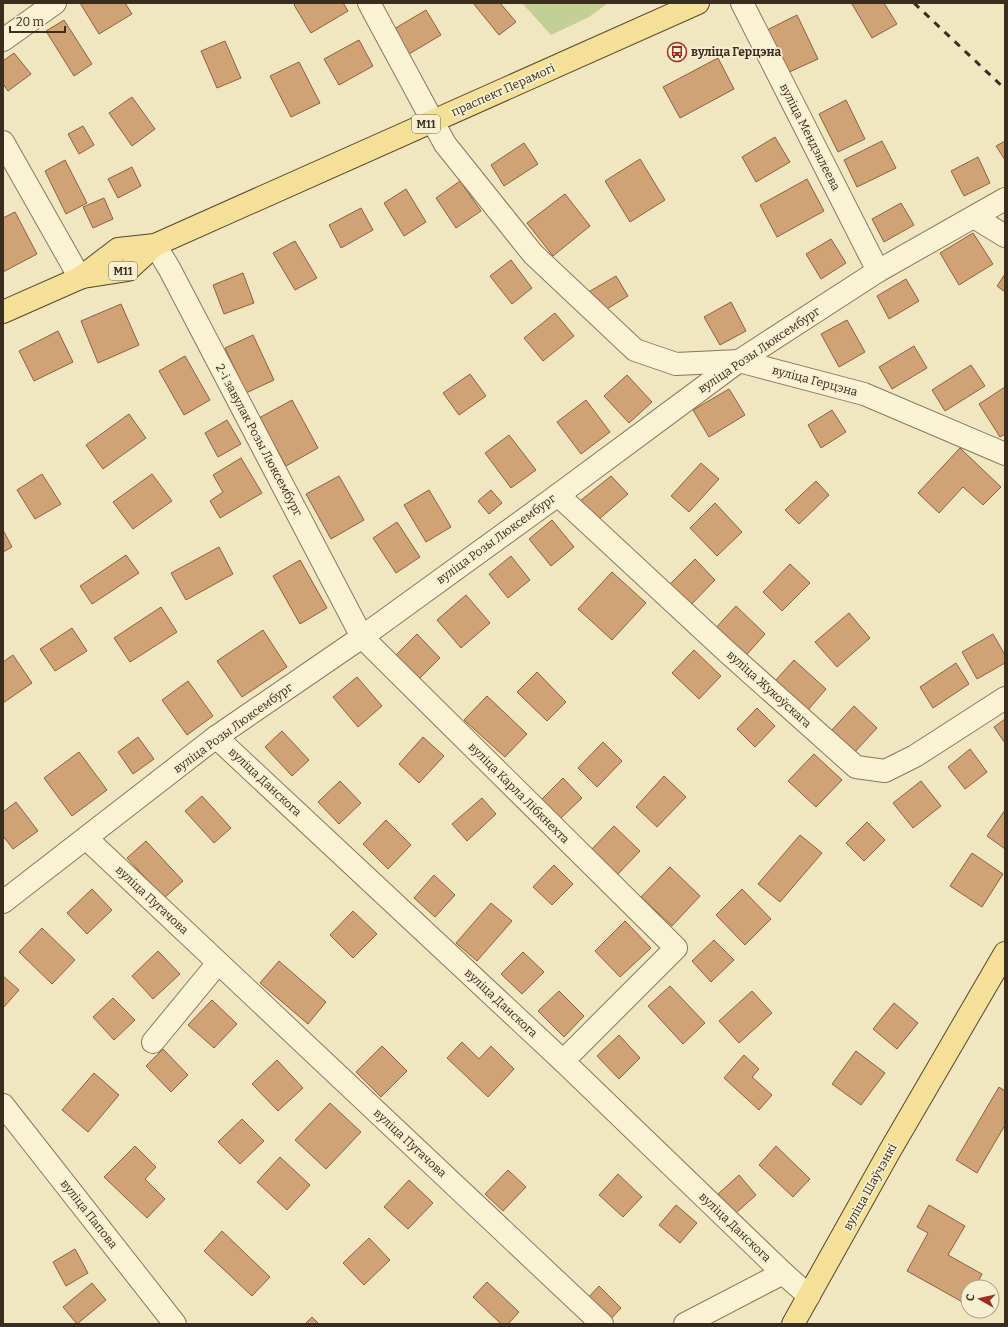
<svg xmlns="http://www.w3.org/2000/svg" width="1008" height="1327" font-family="Bitter,serif">
  <style>
    .green { fill: #c3cf94 }
    .building { fill: #d0a275; stroke: #8b623c }
    .lines { fill: none; stroke-linecap: round; stroke-linejoin: round }
    .minor-casing { stroke: #8b7758; stroke-width: 24 }
    .major-casing { stroke: #58442c; stroke-width: 24 }
    .minor { stroke: #faf2d5; stroke-width: 22 }
    .major { stroke: #f5e097; stroke-width: 22 }
    .rail { stroke: #3a2d1d; stroke-width: 3; stroke-dasharray: 7 7; stroke-linecap: butt }
    .labels { text-anchor: middle; dominant-baseline: central; stroke-width: 3.5; stroke-linejoin: round; paint-order: stroke }
    .shield { fill: #f7efd1; stroke: #736753; stroke-width: 1 }
    .shield-label { font-size: 11px; font-weight: bold; fill: #3a2d1d }
    .poi-label { font-size: 12px; font-weight: bold; fill: #3a2d1d; stroke: #f7efd1; text-anchor: start }
    .street-label { font-size: 12px; fill: #3a2d1d; stroke: #f7efd1 }
  </style>
  <rect width="100%" height="100%" fill="#f0e6c1"/>
  <!-- green -->
  <path class="green" d="M522 3H608L589 17 551 35Z"/>
  <!-- building -->
  <g class="building">
    <path d="M80 3H125L132 14 99 34Z"/>
    <path d="M296 3H343L348 11 311 33 294 5Z"/>
    <path d="M473 3H500L516 22 499 35Z"/>
    <path d="M854 3H884L897 24 872 38 852 4Z"/>
    <path d="M426 10 441 35 409 54 394 29Z"/>
    <path d="M797 15 818 59 785 74 765 31Z"/>
    <path d="M64 20 92 64 74 76 46 31Z"/>
    <path d="M359 40 373 66 339 85 324 59Z"/>
    <path d="M225 41 241 78 217 88 201 51Z"/>
    <path d="M14 53 31 74 8 91 3 84V61Z"/>
    <path d="M718 58 734 89 680 118 663 87Z"/>
    <path d="M299 62 320 103 291 117 270 76Z"/>
    <path d="M132 97 155 129 132 146 109 113Z"/>
    <path d="M846 100 865 139 838 152 819 114Z"/>
    <path d="M83 126 94 145 79 154 68 134Z"/>
    <path d="M775 137 790 162 756 182 742 157Z"/>
    <path d="M882 141 896 168 857 187 844 160Z"/>
    <path d="M1005 141V160L996 146Z"/>
    <path d="M524 143 538 164 504 186 491 165Z"/>
    <path d="M978 157 990 183 964 196 951 171Z"/>
    <path d="M640 159 665 200 630 222 605 181Z"/>
    <path d="M65 160 87 203 66 214 45 171Z"/>
    <path d="M132 167 141 186 118 198 108 179Z"/>
    <path d="M807 179 824 211 777 237 760 205Z"/>
    <path d="M460 181 481 211 456 228 436 198Z"/>
    <path d="M406 189 426 222 404 236 384 203Z"/>
    <path d="M565 194 590 226 553 256 527 223Z"/>
    <path d="M104 198 113 219 93 228 83 207Z"/>
    <path d="M901 203 914 225 884 242 872 219Z"/>
    <path d="M361 208 373 230 341 248 329 225Z"/>
    <path d="M15 212 37 254 3 272V218Z"/>
    <path d="M973 233 993 264 959 285 940 253Z"/>
    <path d="M831 239 846 263 821 279 806 254Z"/>
    <path d="M295 241 317 278 295 290 273 253Z"/>
    <path d="M511 260 532 288 512 304 490 276Z"/>
    <path d="M243 273 254 303 224 314 213 285Z"/>
    <path d="M1005 274V292L997 286Z"/>
    <path d="M616 276 628 296 597 315 585 294Z"/>
    <path d="M906 279 919 301 889 319 877 296Z"/>
    <path d="M731 302 746 331 720 345 704 317Z"/>
    <path d="M121 304 139 345 98 363 81 321Z"/>
    <path d="M555 313 574 336 543 361 524 338Z"/>
    <path d="M847 320 865 352 839 367 821 334Z"/>
    <path d="M58 331 73 362 34 381 19 351Z"/>
    <path d="M253 335 274 380 246 393 225 348Z"/>
    <path d="M914 346 927 368 892 389 879 367Z"/>
    <path d="M185 356 210 400 184 415 159 371Z"/>
    <path d="M971 365 985 386 945 411 932 390Z"/>
    <path d="M470 374 486 396 459 415 443 393Z"/>
    <path d="M627 375 652 402 629 423 604 396Z"/>
    <path d="M1005 387V434L1000 437 979 404Z"/>
    <path d="M729 389 745 415 709 437 693 410Z"/>
    <path d="M292 400 318 448 286 466 259 418Z"/>
    <path d="M586 400 610 432 581 454 557 422Z"/>
    <path d="M832 410 846 432 821 448 808 425Z"/>
    <path d="M129 414 146 438 103 469 86 445Z"/>
    <path d="M227 420 241 444 218 457 205 433Z"/>
    <path d="M509 435 536 470 511 488 485 453Z"/>
    <path d="M960 448 1001 487 983 505 963 487 939 513 918 493Z"/>
    <path d="M241 458 262 493 220 518 210 501 223 492 213 475Z"/>
    <path d="M701 463 719 479 689 512 671 496Z"/>
    <path d="M42 474 61 504 35 519 17 490Z"/>
    <path d="M152 474 172 501 133 529 113 502Z"/>
    <path d="M339 476 364 520 331 539 306 494Z"/>
    <path d="M611 476 628 494 598 520 580 501Z"/>
    <path d="M816 481 829 495 799 524 785 510Z"/>
    <path d="M429 490 451 527 426 542 404 505Z"/>
    <path d="M491 490 502 503 489 514 478 501Z"/>
    <path d="M715 503 742 532 717 556 690 528Z"/>
    <path d="M552 520 574 547 551 566 529 539Z"/>
    <path d="M397 522 420 557 396 573 373 538Z"/>
    <path d="M3 530 12 547 3 552Z"/>
    <path d="M219 547 233 574 186 600 171 573Z"/>
    <path d="M126 555 139 573 92 604 80 586Z"/>
    <path d="M511 556 530 580 508 598 489 574Z"/>
    <path d="M695 559 715 580 684 612 663 591Z"/>
    <path d="M300 560 327 608 300 624 273 576Z"/>
    <path d="M790 564 810 583 782 611 763 592Z"/>
    <path d="M612 572 646 603 612 640 578 609Z"/>
    <path d="M466 595 490 623 461 648 437 620Z"/>
    <path d="M736 606 765 634 741 661 711 633Z"/>
    <path d="M161 607 177 632 130 662 114 638Z"/>
    <path d="M849 613 870 638 837 667 815 642Z"/>
    <path d="M72 628 87 651 55 671 40 649Z"/>
    <path d="M263 630 287 667 242 697 217 661Z"/>
    <path d="M417 634 440 658 418 680 395 656Z"/>
    <path d="M993 634 1005 655V663L977 679 962 652Z"/>
    <path d="M694 650 721 676 699 699 672 673Z"/>
    <path d="M13 655 32 683 3 703V662Z"/>
    <path d="M794 660 826 689 808 710 775 681Z"/>
    <path d="M956 663 969 684 933 708 920 687Z"/>
    <path d="M537 672 566 702 547 721 517 692Z"/>
    <path d="M357 677 382 706 358 727 333 697Z"/>
    <path d="M188 681 213 716 187 735 162 700Z"/>
    <path d="M487 696 527 734 505 757 464 720Z"/>
    <path d="M854 706 877 728 853 754 830 732Z"/>
    <path d="M757 708 775 726 755 747 737 729Z"/>
    <path d="M1005 719V743L994 727Z"/>
    <path d="M282 731 309 760 292 776 265 747Z"/>
    <path d="M138 737 154 759 133 774 118 752Z"/>
    <path d="M423 737 444 756 419 783 399 764Z"/>
    <path d="M603 742 622 761 597 787 578 768Z"/>
    <path d="M970 749 987 772 965 789 948 767Z"/>
    <path d="M79 752 107 790 72 816 44 778Z"/>
    <path d="M814 754 842 780 816 807 788 781Z"/>
    <path d="M664 776 686 797 657 827 636 807Z"/>
    <path d="M563 778 582 798 561 818 542 799Z"/>
    <path d="M340 781 361 803 339 824 318 802Z"/>
    <path d="M921 781 941 806 913 828 893 803Z"/>
    <path d="M202 796 231 828 214 843 185 811Z"/>
    <path d="M482 798 496 814 467 841 452 824Z"/>
    <path d="M16 802 38 831 13 849 3 836V812Z"/>
    <path d="M1005 810V849L987 836Z"/>
    <path d="M386 820 411 845 388 869 363 844Z"/>
    <path d="M867 822 885 840 864 861 846 843Z"/>
    <path d="M614 826 640 851 617 875 591 850Z"/>
    <path d="M800 835 822 853 780 902 758 884Z"/>
    <path d="M146 841 183 881 164 898 127 858Z"/>
    <path d="M972 853 1003 874 982 907 950 886Z"/>
    <path d="M554 865 573 884 552 905 533 887Z"/>
    <path d="M670 867 700 896 672 926 641 897Z"/>
    <path d="M434 875 455 895 435 917 414 898Z"/>
    <path d="M92 889 112 910 87 934 67 913Z"/>
    <path d="M742 889 771 919 745 945 716 915Z"/>
    <path d="M491 903 512 921 477 961 456 943Z"/>
    <path d="M353 911 377 934 353 958 330 935Z"/>
    <path d="M625 921 651 948 620 977 595 951Z"/>
    <path d="M42 928 75 960 52 984 19 952Z"/>
    <path d="M714 940 734 960 711 982 692 961Z"/>
    <path d="M158 951 180 974 153 999 132 976Z"/>
    <path d="M523 952 544 972 522 994 501 974Z"/>
    <path d="M279 961 326 1002 308 1024 260 983Z"/>
    <path d="M3 976 19 990 3 1008Z"/>
    <path d="M670 986 705 1023 683 1044 648 1006Z"/>
    <path d="M559 991 584 1016 564 1037 538 1011Z"/>
    <path d="M752 991 772 1013 739 1043 719 1021Z"/>
    <path d="M113 998 135 1020 114 1040 93 1017Z"/>
    <path d="M212 1000 237 1024 214 1048 188 1025Z"/>
    <path d="M894 1003 918 1023 897 1049 873 1029Z"/>
    <path d="M619 1035 640 1058 619 1079 597 1056Z"/>
    <path d="M462 1042 479 1059 491 1046 514 1069 488 1097 447 1058Z"/>
    <path d="M382 1046 407 1071 381 1097 356 1072Z"/>
    <path d="M163 1049 188 1075 171 1092 146 1066Z"/>
    <path d="M856 1051 885 1073 861 1105 832 1084Z"/>
    <path d="M744 1055 759 1069 752 1077 772 1095 759 1110 724 1078Z"/>
    <path d="M277 1060 303 1088 278 1111 252 1084Z"/>
    <path d="M94 1073 119 1095 88 1132 62 1110Z"/>
    <path d="M999 1087 1005 1091V1125L977 1173 956 1160Z"/>
    <path d="M330 1103 361 1132 326 1169 295 1140Z"/>
    <path d="M242 1119 264 1141 240 1164 218 1142Z"/>
    <path d="M135 1146 156 1167 145 1179 165 1199 147 1218 104 1177Z"/>
    <path d="M776 1146 810 1179 793 1197 759 1165Z"/>
    <path d="M280 1157 310 1185 287 1210 257 1182Z"/>
    <path d="M508 1170 526 1187 503 1211 485 1194Z"/>
    <path d="M618 1174 642 1197 623 1217 599 1195Z"/>
    <path d="M739 1175 756 1195 736 1213 718 1194Z"/>
    <path d="M409 1180 433 1203 408 1229 384 1207Z"/>
    <path d="M676 1205 697 1223 680 1243 659 1225Z"/>
    <path d="M929 1205 965 1226 948 1255 982 1274 975 1287H968V1300L966 1304 907 1271 928 1233 917 1227Z"/>
    <path d="M222 1231 270 1277 252 1296 204 1251Z"/>
    <path d="M369 1238 390 1260 364 1285 343 1263Z"/>
    <path d="M75 1249 88 1273 66 1286 53 1262Z"/>
    <path d="M487 1282 519 1312 508 1324H501L473 1297Z"/>
    <path d="M92 1283 106 1300 77 1324 63 1307Z"/>
    <path d="M599 1286 621 1308 608 1322 586 1300Z"/>
    <path d="M312 1317 319 1324H305Z"/>
  </g>
  <g class="lines">
    <!-- minor casing -->
    <g class="minor-casing">
      <g id="minor">
        <path d="M369 3 445 144 533 254 635 350 676 364 739 361 864 394 1005 454"/>
        <path d="M742 3 878 271"/>
        <path d="M3 40 55 3"/>
        <path d="M3 142 80 278"/>
        <path d="M974 217 1005 236"/>
        <path d="M155 245 169 268 362 637 676 948 563 1061"/>
        <path d="M558 495 726 651 856 767 885 771 915 756 1005 698"/>
        <path d="M216 737 563 1061 783 1273"/>
        <path d="M86 838 602 1324"/>
        <path d="M3 902 216 737 362 637 558 495 739 361 878 271 1005 199"/>
        <path d="M153 1042 218 963"/>
        <path d="M3 1105 175 1324"/>
        <path d="M685 1324 783 1273 809 1296"/>
      </g>
    </g>
    <!-- major casing -->
    <g class="major-casing">
      <g id="major">
        <path d="M83 277 128 270 155 245"/>
        <path d="M3 312 80 278 118 249 155 245 698 3"/>
        <path d="M793 1324 888 1154 1005 953"/>
      </g>
    </g>
    <!-- minor -->
    <use href="#minor" class="minor"/>
    <!-- major -->
    <use href="#major" class="major"/>
    <!-- rail -->
    <path class="rail" d="M914 3 1005 89"/>
  </g>
  <!-- icons -->
  <defs>
    <g id="bus-ring" transform="scale(1)"><circle r="9.5" fill="#f7efd1" stroke="#9d2d24" stroke-width="1.5"/><path d="M-5-6H5V4H4V6H2V4H-2V6H-4V4H-5ZM-3.5-4V0h7V-4ZM-3.5 1.2v1.5H-2V1.2ZM2 1.2v1.5H3.5V1.2Z" fill="#9d2d24"/></g>
  </defs>
  <g fill-rule="evenodd">
    <use href="#bus-ring" x="677" y="52"/>
  </g>
  <g class="labels">
    <!-- shield labels -->
    <g class="shield">
      <rect x="412" y="115" width="28" height="18" rx="3"/>
      <rect x="109" y="262" width="28" height="18" rx="3"/>
    </g>
    <g class="shield-label">
      <text x="426" y="124">М11</text>
      <text x="123" y="271">М11</text>
    </g>
    <!-- poi labels -->
    <g class="poi-label">
      <text x="691" y="52">вуліца Герцэна</text>
    </g>
    <!-- street labels -->
    <g class="street-label">
      <text transform="translate(503 90) rotate(-24)">праспект Перамогі</text>
      <text transform="translate(810 137) rotate(63)">вуліца Мендзялеева</text>
      <text transform="translate(759 350) rotate(-34)">вуліца Розы Люксембург</text>
      <text transform="translate(815 381) rotate(15)">вуліца Герцэна</text>
      <text transform="translate(259 440) rotate(62)">2-і завулак Розы Люксембург</text>
      <text transform="translate(496 539) rotate(-36)">вуліца Розы Люксембург</text>
      <text transform="translate(769 689) rotate(42)">вуліца Жукоўскага</text>
      <text transform="translate(233 728) rotate(-36)">вуліца Розы Люксембург</text>
      <text transform="translate(265 782) rotate(43)">вуліца Данскога</text>
      <text transform="translate(519 793) rotate(45)">вуліца Карла Лібкнехта</text>
      <text transform="translate(152 900) rotate(43)">вуліца Пугачова</text>
      <text transform="translate(501 1003) rotate(43)">вуліца Данскога</text>
      <text transform="translate(410 1143) rotate(43)">вуліца Пугачова</text>
      <text transform="translate(870 1187) rotate(-61)">вуліца Шаўчэнкі</text>
      <text transform="translate(89 1214) rotate(52)">вуліца Папова</text>
      <text transform="translate(735 1227) rotate(44)">вуліца Данскога</text>
    </g>
  </g>
  <!-- border -->
  <rect width="1008" height="1327" fill="none" stroke="#3a2d1d" stroke-width="8"/>
  <!-- north arrow -->
  <g transform="translate(980 1299) rotate(278)"><circle r="19" fill="#f7efd1" stroke="#aba189"/>
  <path d="M0-3L7 15L0 10L-7 15Z" fill="#9d2d24"/>
  <text y="-6" font-size="11" font-weight="bold" text-anchor="middle" fill="#3a2d1d">С</text>
  </g>
  <!-- scale -->
  <path d="M10 26v6h55v-6" fill="none" stroke="#3a2d1d" stroke-width="2"/>
  <text x="16" y="26" font-size="12" fill="#3a2d1d" stroke="#f7efd1" stroke-width="3" paint-order="stroke">20 m</text>
</svg>
